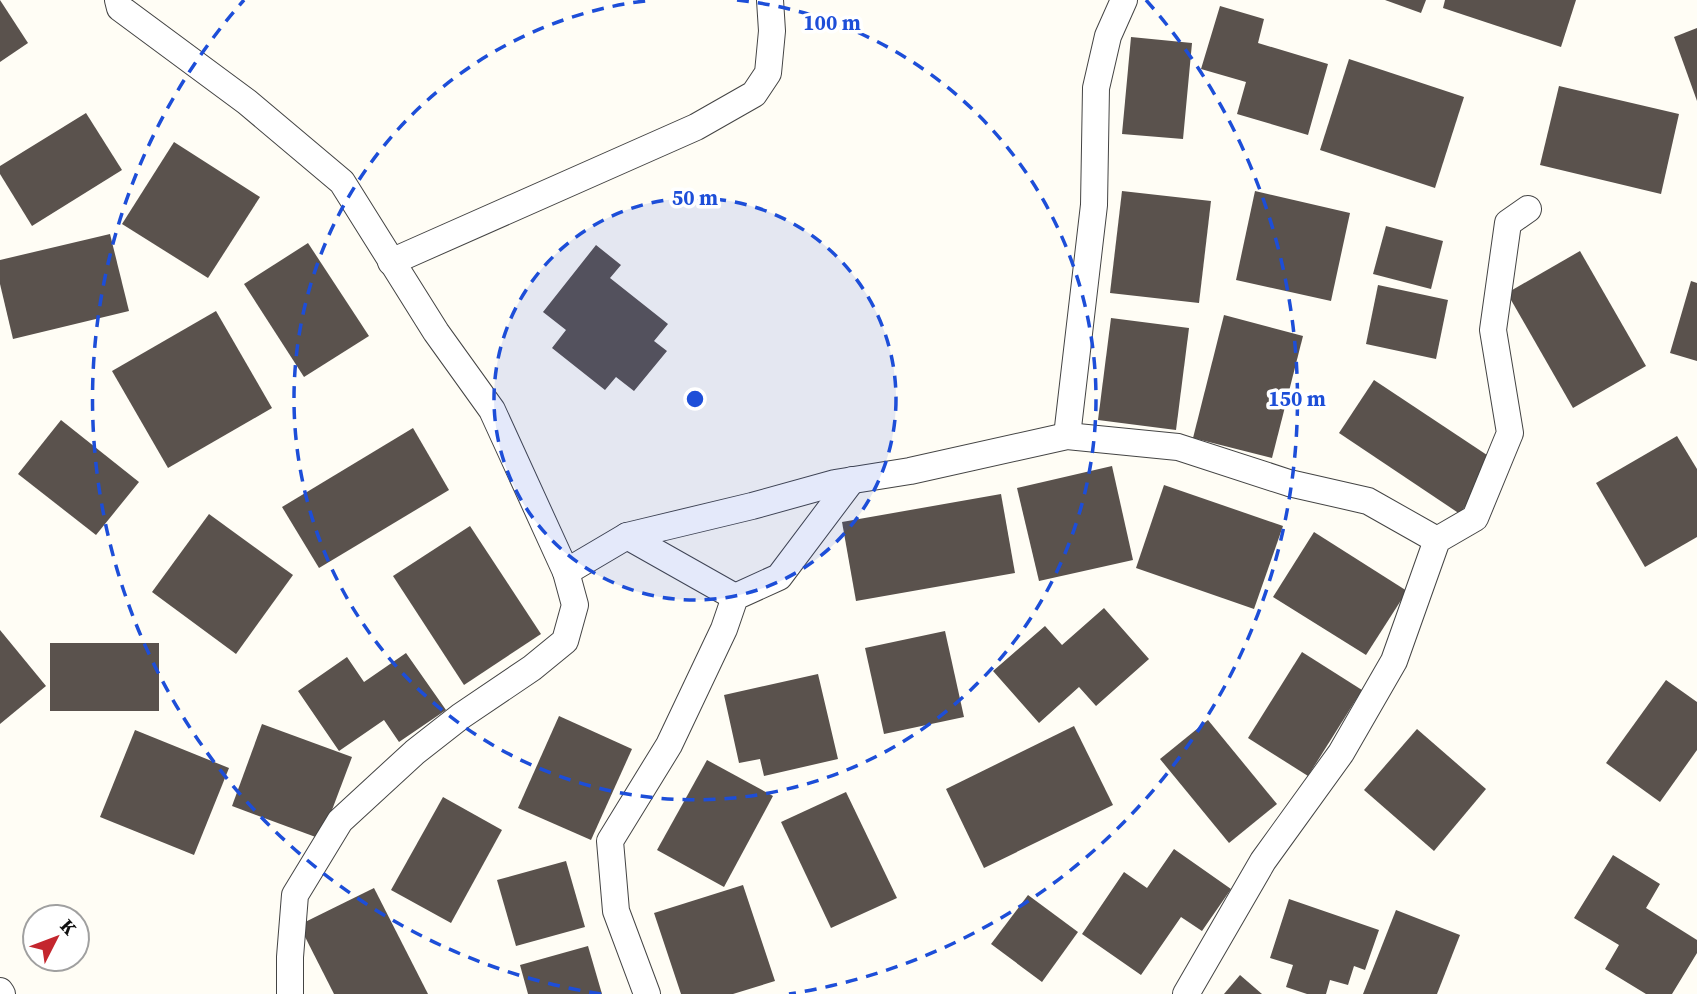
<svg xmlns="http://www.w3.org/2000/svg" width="1697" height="994" font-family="'Source Serif 4',serif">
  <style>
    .building { fill: #5a524d }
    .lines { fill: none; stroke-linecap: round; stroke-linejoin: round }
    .minor-casing { stroke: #444; stroke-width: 28 }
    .minor { stroke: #fff; stroke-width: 26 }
    .ring { fill: none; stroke: #1d4ed8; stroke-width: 3.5; stroke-dasharray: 12 9 }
    .centre { fill: #1d4ed8; stroke: #fff; stroke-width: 3.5 }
    .ring-label { font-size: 21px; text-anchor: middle; font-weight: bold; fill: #1d4ed8; stroke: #fff; stroke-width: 7; stroke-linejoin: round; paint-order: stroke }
  </style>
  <rect width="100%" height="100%" fill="#fffdf5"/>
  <!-- building -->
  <g class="building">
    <path d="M0 0 28 43 0 62Z"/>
    <path d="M1385 0H1426L1421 13Z"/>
    <path d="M1445 0H1576L1561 47 1443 8Z"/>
    <path d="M1220 6 1264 19 1258 43 1328 64 1308 135 1237 114 1246 82 1201 69Z"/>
    <path d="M1697 28V101L1674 37Z"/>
    <path d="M1131 37 1192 43 1183 139 1122 134Z"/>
    <path d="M1349 59 1464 97 1435 188 1320 150Z"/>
    <path d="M1559 86 1679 114 1661 194 1540 165Z"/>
    <path d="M86 113 122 170 32 226 0 174V166Z"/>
    <path d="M174 142 260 197 208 278 122 224Z"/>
    <path d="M1122 191 1211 201 1199 303 1110 293Z"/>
    <path d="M1255 191 1350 213 1331 301 1236 280Z"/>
    <path d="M1386 226 1443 241 1431 289 1373 274Z"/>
    <path d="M110 234 129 311 13 339 0 284V260Z"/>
    <path d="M308 243 369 336 304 377 244 284Z"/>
    <path d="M596 245 621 265 610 278 668 324 654 341 667 351 634 391 616 377 605 390 552 348 566 330 543 312Z"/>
    <path d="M1580 251 1646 366 1573 408 1507 293Z"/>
    <path d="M1691 281 1697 283V361L1670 353Z"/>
    <path d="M1378 285 1448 300 1436 359 1366 344Z"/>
    <path d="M216 311 272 408 168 468 112 371Z"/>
    <path d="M1224 315 1303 336 1272 458 1193 438Z"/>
    <path d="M1111 318 1189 328 1176 430 1098 420Z"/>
    <path d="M1374 380 1496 461 1460 514 1339 433Z"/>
    <path d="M61 420 139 482 96 535 18 474Z"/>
    <path d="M413 428 449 490 319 568 282 507Z"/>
    <path d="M1677 436 1697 469V537L1645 567 1596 483Z"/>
    <path d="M1112 466 1133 560 1039 581 1017 488Z"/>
    <path d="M1164 485 1283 526 1254 609 1136 568Z"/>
    <path d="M1001 494 1015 573 856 601 842 522Z"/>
    <path d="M209 514 293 575 236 654 152 592Z"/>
    <path d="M470 526 541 634 464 685 393 576Z"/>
    <path d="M1314 532 1407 591 1366 655 1273 597Z"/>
    <path d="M1104 608 1149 659 1096 706 1079 687 1039 723 993 671 1045 626 1062 645Z"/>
    <path d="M0 630 46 686 0 724Z"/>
    <path d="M945 631 964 717 884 734 865 648Z"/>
    <rect x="50" y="643" width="109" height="68"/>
    <path d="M1302 652 1362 690 1308 776 1248 738Z"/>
    <path d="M406 653 446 710 399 742 384 720 339 751 298 691 347 657 364 682Z"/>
    <path d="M818 674 838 759 764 776 760 759 739 763 724 695Z"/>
    <path d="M1666 680 1697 702V750L1660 802 1606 763Z"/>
    <path d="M559 716 632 749 591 840 518 808Z"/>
    <path d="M1208 720 1277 804 1229 843 1160 759Z"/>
    <path d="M262 724 352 757 321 839 232 806Z"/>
    <path d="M1074 726 1113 805 984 868 946 789Z"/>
    <path d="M1417 729 1486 789 1434 851 1364 790Z"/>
    <path d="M135 730 229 768 194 855 100 817Z"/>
    <path d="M707 760 773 796 724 887 657 850Z"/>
    <path d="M846 792 897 898 831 928 781 822Z"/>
    <path d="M443 797 502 830 451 923 391 890Z"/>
    <path d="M1174 849 1231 889 1202 931 1181 917 1141 975 1082 934 1124 872 1147 888Z"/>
    <path d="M1613 855 1660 884 1646 908 1697 940V953L1672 994H1646L1605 969 1619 945 1574 918Z"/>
    <path d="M566 861 585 927 516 946 497 880Z"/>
    <path d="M743 885 775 981 733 994H681L654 913Z"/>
    <path d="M374 888 428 994H334L299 925Z"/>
    <path d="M1028 895 1078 932 1042 982 991 944Z"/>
    <path d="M1289 899 1379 930 1365 970 1354 966 1348 985 1330 980 1326 994H1307L1286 987 1293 965 1270 958Z"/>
    <path d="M1396 910 1460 935 1437 994H1363Z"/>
    <path d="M588 946 602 994H528L520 965Z"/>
    <path d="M1240 975 1262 994H1224Z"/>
  </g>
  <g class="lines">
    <!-- minor casing -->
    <g class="minor-casing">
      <g id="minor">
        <path d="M118 0 120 8 247 102 342 182 436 332 492 410 566 572 575 605 565 641 532 668 461 716 415 752 340 821 295 895 290 957V994"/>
        <path d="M391 262 696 127 754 94 768 73 772 31 770 0"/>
        <path d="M1067 436 1094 205 1096 88 1108 36 1124 0"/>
        <path d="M627 536 735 597"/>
        <path d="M566 572 627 536 752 506 835 483 910 471 1067 436 1178 447 1289 483 1368 501 1437 540"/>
        <path d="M0 991 2 994"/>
        <path d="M647 994 616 911 610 841 669 745 724 629 735 597 779 577 852 480"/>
        <path d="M1186 994 1263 861 1341 753 1394 661 1437 540 1475 518 1510 433 1493 330 1508 223 1528 209"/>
      </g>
    </g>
    <!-- minor -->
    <use href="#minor" class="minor"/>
  </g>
  <!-- distance rings -->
  <circle cx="695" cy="399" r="201" fill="#1d4ed8" fill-opacity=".12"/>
  <g class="ring">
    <circle cx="695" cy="399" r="201"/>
    <path d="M737 0A401 401 0 1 1 653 0"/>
    <path d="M601 994A602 602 0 0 1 244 0M1146 0A602 602 0 0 1 789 994"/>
  </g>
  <circle cx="695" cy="399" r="10" class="centre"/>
  <g class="ring-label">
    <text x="832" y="30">100 m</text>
    <text x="695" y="205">50 m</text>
    <text x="1297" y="406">150 m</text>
  </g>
  <!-- north arrow -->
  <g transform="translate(56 938) rotate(48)"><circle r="33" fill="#ffffff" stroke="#a0a0a0" stroke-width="2"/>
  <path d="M0-5L12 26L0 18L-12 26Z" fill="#c4262e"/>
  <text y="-10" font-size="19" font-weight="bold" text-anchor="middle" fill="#111111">K</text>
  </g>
</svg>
